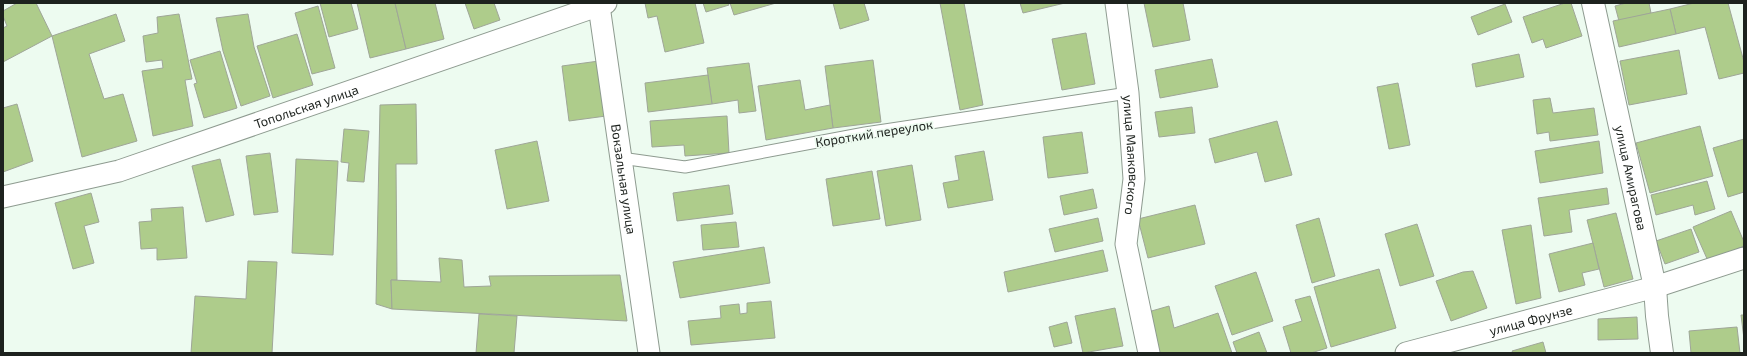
<svg xmlns="http://www.w3.org/2000/svg" width="1747" height="356" font-family="'Exo 2',sans-serif">
  <style>
    .building { fill: #aecc8b; stroke: #9fa698 }
    .lines { fill: none; stroke-linecap: round; stroke-linejoin: round }
    .service-casing { stroke: #8e9b90; stroke-width: 13 }
    .minor-casing { stroke: #8e9b90; stroke-width: 23 }
    .tertiary-casing { stroke: #8e9b90; stroke-width: 24 }
    .service { stroke: #fff; stroke-width: 11 }
    .minor { stroke: #fff; stroke-width: 21 }
    .tertiary { stroke: #fff; stroke-width: 22 }
    .labels { text-anchor: middle; dominant-baseline: central; stroke-width: 3.5; stroke-linejoin: round; paint-order: stroke }
    .street-label { font-size: 13px; fill: #1d221e; stroke: #edfbf0 }
  </style>
  <rect width="100%" height="100%" fill="#edfbf0"/>
  <!-- building -->
  <g class="building">
    <path d="M17 3H36L52 36 3 62V28L7 26 3 16V11Z"/>
    <path d="M320 3H351L358 29 329 37Z"/>
    <path d="M357 3H395L406 49 370 58Z"/>
    <path d="M395 3H435L444 39 406 49Z"/>
    <path d="M465 3H494L500 20 474 29Z"/>
    <path d="M645 3H695L704 43 665 52 657 16 648 18Z"/>
    <path d="M703 3H728L729 5 706 12Z"/>
    <path d="M730 3H776L734 15Z"/>
    <path d="M833 3H864L869 20 840 29Z"/>
    <path d="M940 3H964L983 105 960 110Z"/>
    <path d="M1020 3H1065L1023 13Z"/>
    <path d="M1144 3H1183L1190 40 1153 47Z"/>
    <path d="M1565 3H1571L1582 36 1546 48 1543 39 1532 43 1523 17Z"/>
    <path d="M1626 3H1649L1651 13 1619 21 1615 6Z"/>
    <path d="M1694 3H1728L1744 62V73L1719 79 1705 27 1676 34 1670 9Z"/>
    <path d="M1505 4 1512 22 1478 35 1471 17Z"/>
    <path d="M318 6 335 68 312 74 295 13Z"/>
    <path d="M1670 9 1676 34 1619 47 1613 21Z"/>
    <path d="M116 14 125 41 89 54 104 99 123 94 137 141 82 157 52 36Z"/>
    <path d="M179 14 192 79 185 80 193 126 153 136 142 71 163 68 162 60 146 62 143 36 158 33 157 17Z"/>
    <path d="M248 14 254 47 270 96 241 106 223 51 216 18Z"/>
    <path d="M1086 33 1095 84 1062 90 1052 39Z"/>
    <path d="M297 34 313 85 273 98 257 46Z"/>
    <path d="M1679 50 1687 94 1629 105 1620 61Z"/>
    <path d="M220 51 237 108 204 118 194 84 197 83 190 60Z"/>
    <path d="M1519 54 1524 77 1476 87 1472 64Z"/>
    <path d="M1212 59 1218 87 1160 98 1155 70Z"/>
    <path d="M873 60 881 122 833 128 825 66Z"/>
    <path d="M599 61 606 116 569 121 562 66Z"/>
    <path d="M749 63 756 111 739 113 738 100 712 104 707 68Z"/>
    <path d="M708 75 712 104 648 112 645 83Z"/>
    <path d="M800 80 805 110 830 105 833 128 766 140 758 86Z"/>
    <path d="M1398 83 1410 145 1389 149 1377 87Z"/>
    <path d="M1550 98 1553 113 1594 108 1598 135 1550 141 1549 132 1537 134 1533 100Z"/>
    <path d="M17 104 33 161 3 172V108Z"/>
    <path d="M416 104 417 164H396L397 280H391L392 309 376 304 380 105Z"/>
    <path d="M1192 107 1195 133 1159 137 1155 112Z"/>
    <path d="M727 116 729 153 685 156 684 145 652 147 650 121Z"/>
    <path d="M1277 121 1292 175 1265 182 1257 152 1215 163 1209 139Z"/>
    <path d="M1700 126 1713 176 1650 193 1636 143Z"/>
    <path d="M344 129 369 131 364 182 347 181 349 163 341 162Z"/>
    <path d="M1082 132 1088 173 1048 178 1043 137Z"/>
    <path d="M1744 139V192L1728 197 1713 148Z"/>
    <path d="M537 141 549 201 507 209 495 150Z"/>
    <path d="M1599 141 1603 173 1540 183 1535 151Z"/>
    <path d="M984 151 993 200 948 208 943 183 959 180 955 156Z"/>
    <path d="M270 153 278 212 254 215 246 156Z"/>
    <path d="M220 159 234 215 206 222 192 166Z"/>
    <path d="M296 159 338 161 333 255 292 253Z"/>
    <path d="M912 165 921 220 886 226 877 171Z"/>
    <path d="M872 171 880 219 833 226 826 179Z"/>
    <path d="M1707 181 1715 209 1695 215 1693 205 1656 215 1651 195Z"/>
    <path d="M729 185 733 214 677 221 673 193Z"/>
    <path d="M1607 188 1609 204 1569 210 1572 232 1544 236 1538 198Z"/>
    <path d="M1093 189 1097 208 1064 215 1060 196Z"/>
    <path d="M91 193 99 222 84 226 94 263 73 269 55 203Z"/>
    <path d="M1195 205 1205 244 1148 258 1138 219Z"/>
    <path d="M183 207 187 258 157 260V248L141 249 139 222 152 221 151 209Z"/>
    <path d="M1731 211 1744 242V246L1708 261 1693 227Z"/>
    <path d="M1616 213 1633 279 1604 287 1587 220Z"/>
    <path d="M1098 218 1103 241 1055 252 1049 229Z"/>
    <path d="M1319 218 1335 276 1312 283 1296 225Z"/>
    <path d="M736 222 739 247 703 250 701 225Z"/>
    <path d="M1417 224 1434 276 1400 286 1385 234Z"/>
    <path d="M1531 225 1541 298 1516 304 1502 230Z"/>
    <path d="M1691 229 1699 252 1665 264 1656 241Z"/>
    <path d="M1593 243 1599 269 1582 273 1585 285 1559 292 1549 254Z"/>
    <path d="M764 247 770 283 680 298 673 262Z"/>
    <path d="M1103 250 1108 271 1008 292 1004 272Z"/>
    <path d="M439 258 462 260 464 287 491 286 489 276 620 275 627 321 392 309 391 280 441 282Z"/>
    <path d="M248 261 277 262 272 353H191L195 296 246 299Z"/>
    <path d="M1379 269 1396 328 1331 347 1314 287Z"/>
    <path d="M1473 271 1487 308 1451 321 1436 281 1463 272Z"/>
    <path d="M1256 272 1273 321 1232 335 1215 286Z"/>
    <path d="M1310 296 1327 348 1311 353H1291L1283 327 1302 321 1295 300Z"/>
    <path d="M771 301 775 338 691 345 688 321 721 318 720 306 739 304 740 314 747 313V303Z"/>
    <path d="M1169 306 1174 328 1218 313 1232 353H1157L1148 312Z"/>
    <path d="M1115 308 1123 346 1083 353 1075 316Z"/>
    <path d="M479 314 517 316 514 353H476Z"/>
    <path d="M1741 315H1744V339Z"/>
    <path d="M1637 317 1638 339 1598 340V319Z"/>
    <path d="M1067 322 1072 343 1054 347 1049 327Z"/>
    <path d="M1737 327 1740 353H1691L1689 331Z"/>
    <path d="M1259 332 1267 353H1237L1233 342Z"/>
    <path d="M1543 342 1546 353H1513L1512 351Z"/>
  </g>
  <g class="lines">
    <!-- service casing -->
    <g class="service-casing">
      <path id="service" d="M621 158 685 167 865 133 1128 93"/>
    </g>
    <!-- minor casing -->
    <g class="minor-casing">
      <g id="minor">
        <path id="s1" d="M1116 3 1128 93 1134 179 1126 244 1149 353"/>
        <path id="s2" d="M599 6 649 353"/>
        <path id="s3" d="M3 197 119 171 606 3"/>
        <path id="s4" d="M1406 353 1655 287 1744 258"/>
      </g>
    </g>
    <!-- tertiary casing -->
    <g class="tertiary-casing">
      <g id="tertiary">
        <path id="s5" d="M1593 3 1655 287 1657 316 1662 353"/>
      </g>
    </g>
    <!-- service -->
    <use href="#service" class="service"/>
    <!-- minor -->
    <use href="#minor" class="minor"/>
    <!-- tertiary -->
    <use href="#tertiary" class="tertiary"/>
  </g>
  <g class="labels">
    <!-- street labels -->
    <g class="street-label">
      <text stroke="none"><textPath href="#s3" startOffset="317">Топольская улица</textPath></text>
      <text transform="translate(874 133) rotate(-9)">Короткий переулок</text>
      <text stroke="none"><textPath href="#s1" startOffset="153">улица Маяковского</textPath></text>
      <text stroke="none"><textPath href="#s5" startOffset="179">улица Амирагова</textPath></text>
      <text stroke="none"><textPath href="#s2" startOffset="175">Вокзальная улица</textPath></text>
      <text stroke="none"><textPath href="#s4" startOffset="129">улица Фрунзе</textPath></text>
    </g>
  </g>
  <!-- border -->
  <rect width="1747" height="356" fill="none" stroke="#1d221e" stroke-width="8"/>
</svg>
